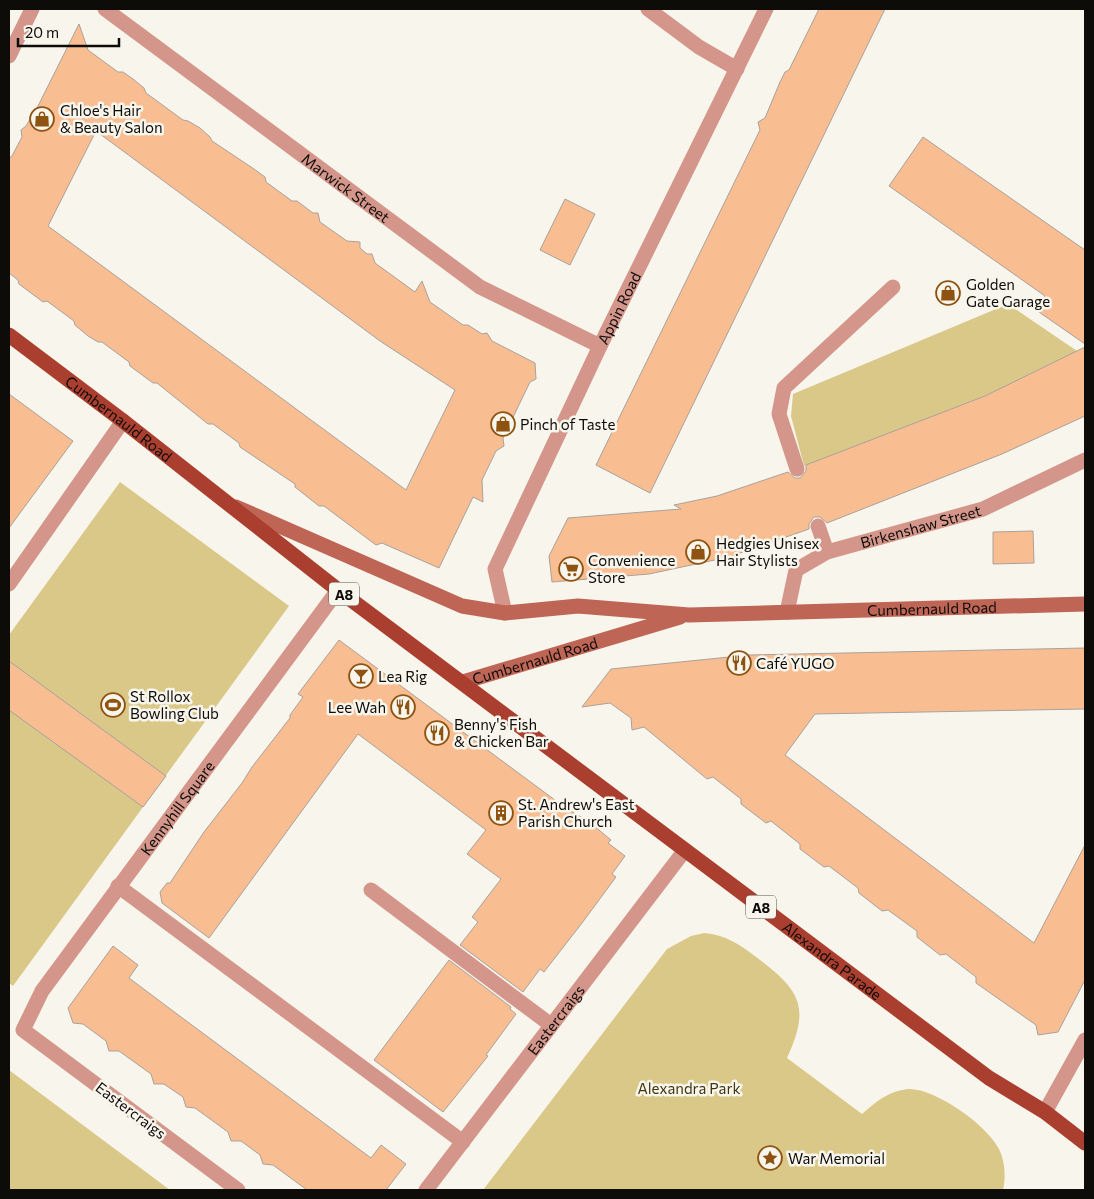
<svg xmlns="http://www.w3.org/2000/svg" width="1094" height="1199" font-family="Commissioner,sans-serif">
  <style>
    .green { fill: #dac888 }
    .building { fill: #f9bd92; stroke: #a9a19b; fill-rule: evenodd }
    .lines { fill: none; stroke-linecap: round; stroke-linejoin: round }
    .lane { stroke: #d4968a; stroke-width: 15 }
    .street { stroke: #d4968a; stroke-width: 15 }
    .secondary { stroke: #be6556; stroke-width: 15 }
    .primary { stroke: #ab3f2f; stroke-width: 15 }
    .labels { text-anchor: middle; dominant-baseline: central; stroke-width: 5; stroke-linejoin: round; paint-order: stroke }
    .shield { fill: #f8f6ec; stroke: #54524d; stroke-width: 1 }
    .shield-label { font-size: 14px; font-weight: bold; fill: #0d0c09 }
    .poi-label { font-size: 15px; fill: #0d0c09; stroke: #f8f6ec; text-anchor: start }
    .street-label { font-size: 15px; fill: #0d0c09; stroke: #f8f6ec }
    .park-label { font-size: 15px; fill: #3f350f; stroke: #f8f6ec }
  </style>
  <rect width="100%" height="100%" fill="#f8f6ec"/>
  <!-- green -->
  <g class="green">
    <path d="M1008 304 1077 351 985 396 804 466 791 416 793 394Z"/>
    <path d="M120 482 289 606 13 986 9 983V635Z"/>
    <path d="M704 933C726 935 739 944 756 957 800 990 811 1006 787 1058L862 1114C876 1102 888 1091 908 1089 935 1088 987 1125 999 1149 1005 1161 1006 1177 1003 1190H483L667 949 691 936Z"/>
    <path d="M9 1070 170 1190H9Z"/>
  </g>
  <!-- building -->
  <g class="building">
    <path d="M819 9H885L650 493 596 465 760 130 758 122 765 118 780 82 785 72 789 70Z"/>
    <path d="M79 24 88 50 118 72H123L133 79 144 88 146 93 183 120 188 121 200 128 210 137 212 141 254 169 265 177 266 182 292 201H297L313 213H318L320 222 347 241 360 242V248L367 254H372L375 263 415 292 422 281 430 302 463 325H468L482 334 487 333 492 341 535 363 536 379 530 382 503 438 504 446 496 451 482 480 483 502 473 497 439 568 382 543 376 545 324 506H319L295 487V484L240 447 239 443 213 424H208L157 383H153L130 366 129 362 102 342H98L88 336 75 325 74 321 47 301 43 302 19 284 18 280 9 273V158L12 156 22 137 21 130 26 126 38 106ZM96 131 380 341 455 390 406 490 48 226Z"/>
    <path d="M923 137 1085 250V344L1036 310 1045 296 889 186Z"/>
    <path d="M565 199 595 214 570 265 540 250Z"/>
    <path d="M1085 347V416L1002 454 827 523 820 517H814L809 524V529L729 557 649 574 552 582 549 556 568 518 681 509 674 505 717 496 788 472 795 478H800L806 471V465L985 396Z"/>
    <path d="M9 394 73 441 9 528Z"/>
    <path d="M1033 531 1034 563 993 564V532Z"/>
    <path d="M339 640 567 809 588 821 611 840 608 843 625 856 612 874 616 877 582 923 544 972 540 969 523 992 460 945 478 922 472 917 501 879 467 854 486 830 358 734 209 938 162 903 160 892 167 883H170L204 832 242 783 252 767 290 718V715L303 697 298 694Z"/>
    <path d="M1085 648V709L815 714 785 755 1034 943 1085 845V980L1058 1032 1038 1035 1036 1025 976 983V977L946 954 940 955 917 937V931L888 910 882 911 859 893 858 888 829 866 824 867 800 849V844L771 821 766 823 741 804V799L713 777 707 779 644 727 632 730 631 718 610 703 582 707 611 669 749 655Z"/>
    <path d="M9 661 166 776 143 807 9 710Z"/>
    <path d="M113 946 138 965 129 978 173 1011 371 1158 381 1145 406 1164 386 1190H307L273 1165 263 1164 260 1155 241 1141H231L228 1132 195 1108 186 1107 183 1097 164 1084H154L151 1074 119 1051H109L106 1041 83 1024 73 1023 68 1008Z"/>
    <path d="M449 960 511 1007 510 1009 516 1014 486 1055 488 1056 443 1112 374 1060Z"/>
  </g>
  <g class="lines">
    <!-- lane -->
    <g class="lane">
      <path d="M797 469 779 414 784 388 893 287"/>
      <path d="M818 526 827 552"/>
      <path d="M118 886 463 1142"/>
      <path d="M371 890 551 1025"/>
    </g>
    <!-- street -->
    <g class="street">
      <path id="s1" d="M105 9 480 287 600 346"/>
      <path d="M648 9 699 47 737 69"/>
      <path d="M9 56 32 9"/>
      <path d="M9 584 123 421"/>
      <path id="s2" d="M787 612 796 570 827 552 983 509 1085 460"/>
      <path id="s3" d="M505 613 495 569 600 346 766 9"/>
      <path d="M1045 1112 1085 1040"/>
      <path id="s4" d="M238 1190 23 1030 42 991 338 590"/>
      <path id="s5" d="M426 1190 685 850"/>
    </g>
    <!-- secondary -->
    <g class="secondary">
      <path id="s6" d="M236 507 462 606 505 613 578 606 689 615 1085 604"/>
      <path id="s7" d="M463 682 680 617"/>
    </g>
    <!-- primary -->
    <path class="primary" id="s8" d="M9 335 123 421 338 590 685 850 989 1078 1045 1112 1085 1143"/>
  </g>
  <!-- icons -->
  <defs>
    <g id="shop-ring" transform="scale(1.25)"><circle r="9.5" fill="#f8f6ec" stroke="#8e5310" stroke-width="1.5"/><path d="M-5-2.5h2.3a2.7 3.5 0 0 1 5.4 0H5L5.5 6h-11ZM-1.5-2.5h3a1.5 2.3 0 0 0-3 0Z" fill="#8e5310"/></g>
    <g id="supermarket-ring" transform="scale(1.25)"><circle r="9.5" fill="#f8f6ec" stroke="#8e5310" stroke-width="1.5"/><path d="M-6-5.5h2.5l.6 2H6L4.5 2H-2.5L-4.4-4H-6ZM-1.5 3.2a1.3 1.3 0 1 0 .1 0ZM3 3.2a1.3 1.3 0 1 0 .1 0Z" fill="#8e5310"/></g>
    <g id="restaurant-ring" transform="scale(1.25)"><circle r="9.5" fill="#f8f6ec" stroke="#8e5310" stroke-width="1.5"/><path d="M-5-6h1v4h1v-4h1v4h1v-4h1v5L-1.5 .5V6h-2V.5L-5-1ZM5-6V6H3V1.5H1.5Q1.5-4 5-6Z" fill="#8e5310"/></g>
    <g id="bar-ring" transform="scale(1.25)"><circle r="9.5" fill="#f8f6ec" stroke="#8e5310" stroke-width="1.5"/><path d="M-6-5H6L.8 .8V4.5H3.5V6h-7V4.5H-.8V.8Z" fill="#8e5310"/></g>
    <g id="stadium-ring" transform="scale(1.25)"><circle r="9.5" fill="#f8f6ec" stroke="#8e5310" stroke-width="1.5"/><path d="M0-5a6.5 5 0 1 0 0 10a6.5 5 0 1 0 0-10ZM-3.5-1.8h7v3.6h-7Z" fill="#8e5310"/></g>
    <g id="building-ring" transform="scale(1.25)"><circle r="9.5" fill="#f8f6ec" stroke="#8e5310" stroke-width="1.5"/><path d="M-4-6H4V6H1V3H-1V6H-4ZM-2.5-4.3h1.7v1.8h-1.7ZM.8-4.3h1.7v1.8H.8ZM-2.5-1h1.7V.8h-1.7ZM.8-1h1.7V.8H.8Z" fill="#8e5310"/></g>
    <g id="sight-ring" transform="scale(1.25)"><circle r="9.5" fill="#f8f6ec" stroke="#8e5310" stroke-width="1.5"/><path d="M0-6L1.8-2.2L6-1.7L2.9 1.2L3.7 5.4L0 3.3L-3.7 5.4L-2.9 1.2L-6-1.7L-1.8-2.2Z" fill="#8e5310"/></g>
  </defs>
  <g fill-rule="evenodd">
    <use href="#shop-ring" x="42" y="119"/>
    <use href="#shop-ring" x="948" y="293"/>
    <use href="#shop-ring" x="503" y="424"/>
    <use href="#shop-ring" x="698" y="552"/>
    <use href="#supermarket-ring" x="571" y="569"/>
    <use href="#restaurant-ring" x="739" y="663"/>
    <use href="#bar-ring" x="361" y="676"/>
    <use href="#stadium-ring" x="113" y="705"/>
    <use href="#restaurant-ring" x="403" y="707"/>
    <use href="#restaurant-ring" x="437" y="733"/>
    <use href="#building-ring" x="501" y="813"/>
    <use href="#sight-ring" x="770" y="1158"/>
  </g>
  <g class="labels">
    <!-- shield labels -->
    <g class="shield">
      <rect x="329" y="582.5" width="30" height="23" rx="4"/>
      <rect x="746" y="895.5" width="30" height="23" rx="4"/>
    </g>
    <g class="shield-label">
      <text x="344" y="594">A8</text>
      <text x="761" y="907">A8</text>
    </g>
    <!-- poi labels -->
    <g class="poi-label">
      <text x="60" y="110">Chloe's Hair<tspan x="60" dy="17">&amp; Beauty Salon</tspan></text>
      <text x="966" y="284">Golden<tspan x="966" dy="17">Gate Garage</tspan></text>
      <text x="520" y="424">Pinch of Taste</text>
      <text x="716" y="543">Hedgies Unisex<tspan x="716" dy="17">Hair Stylists</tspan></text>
      <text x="588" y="560">Convenience<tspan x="588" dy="17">Store</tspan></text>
      <text x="756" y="663">Café YUGO</text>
      <text x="378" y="676">Lea Rig</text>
      <text x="130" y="696">St Rollox<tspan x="130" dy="17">Bowling Club</tspan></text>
      <text x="386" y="707" text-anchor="end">Lee Wah</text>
      <text x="454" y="724">Benny's Fish<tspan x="454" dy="17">&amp; Chicken Bar</tspan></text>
      <text x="518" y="804">St. Andrew's East<tspan x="518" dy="17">Parish Church</tspan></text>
      <text x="788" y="1158">War Memorial</text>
    </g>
    <!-- street labels -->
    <g class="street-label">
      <text stroke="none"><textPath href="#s1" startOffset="300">Marwick Street</textPath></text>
      <text stroke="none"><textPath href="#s3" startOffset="334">Appin Road</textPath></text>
      <text stroke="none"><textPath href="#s8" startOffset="138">Cumbernauld Road</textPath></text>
      <text stroke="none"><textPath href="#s2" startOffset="176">Birkenshaw Street</textPath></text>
      <text stroke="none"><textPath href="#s6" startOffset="718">Cumbernauld Road</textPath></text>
      <text stroke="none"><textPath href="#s7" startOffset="75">Cumbernauld Road</textPath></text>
      <text stroke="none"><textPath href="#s4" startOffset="539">Kennyhill Square</textPath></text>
      <text stroke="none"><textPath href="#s8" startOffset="1034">Alexandra Parade</textPath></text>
      <text stroke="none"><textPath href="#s5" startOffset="214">Eastercraigs</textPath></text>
      <text transform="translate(131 1110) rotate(37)">Eastercraigs</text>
    </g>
    <!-- park labels -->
    <g class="park-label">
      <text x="689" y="1088">Alexandra Park</text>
    </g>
  </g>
  <!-- border -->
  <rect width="1094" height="1199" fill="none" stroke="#0d0c09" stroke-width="20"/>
  <!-- scale -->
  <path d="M18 38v8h101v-8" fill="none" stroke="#0d0c09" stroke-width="2.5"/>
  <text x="25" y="38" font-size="15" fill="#0d0c09" stroke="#f8f6ec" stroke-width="4" paint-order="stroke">20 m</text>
</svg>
